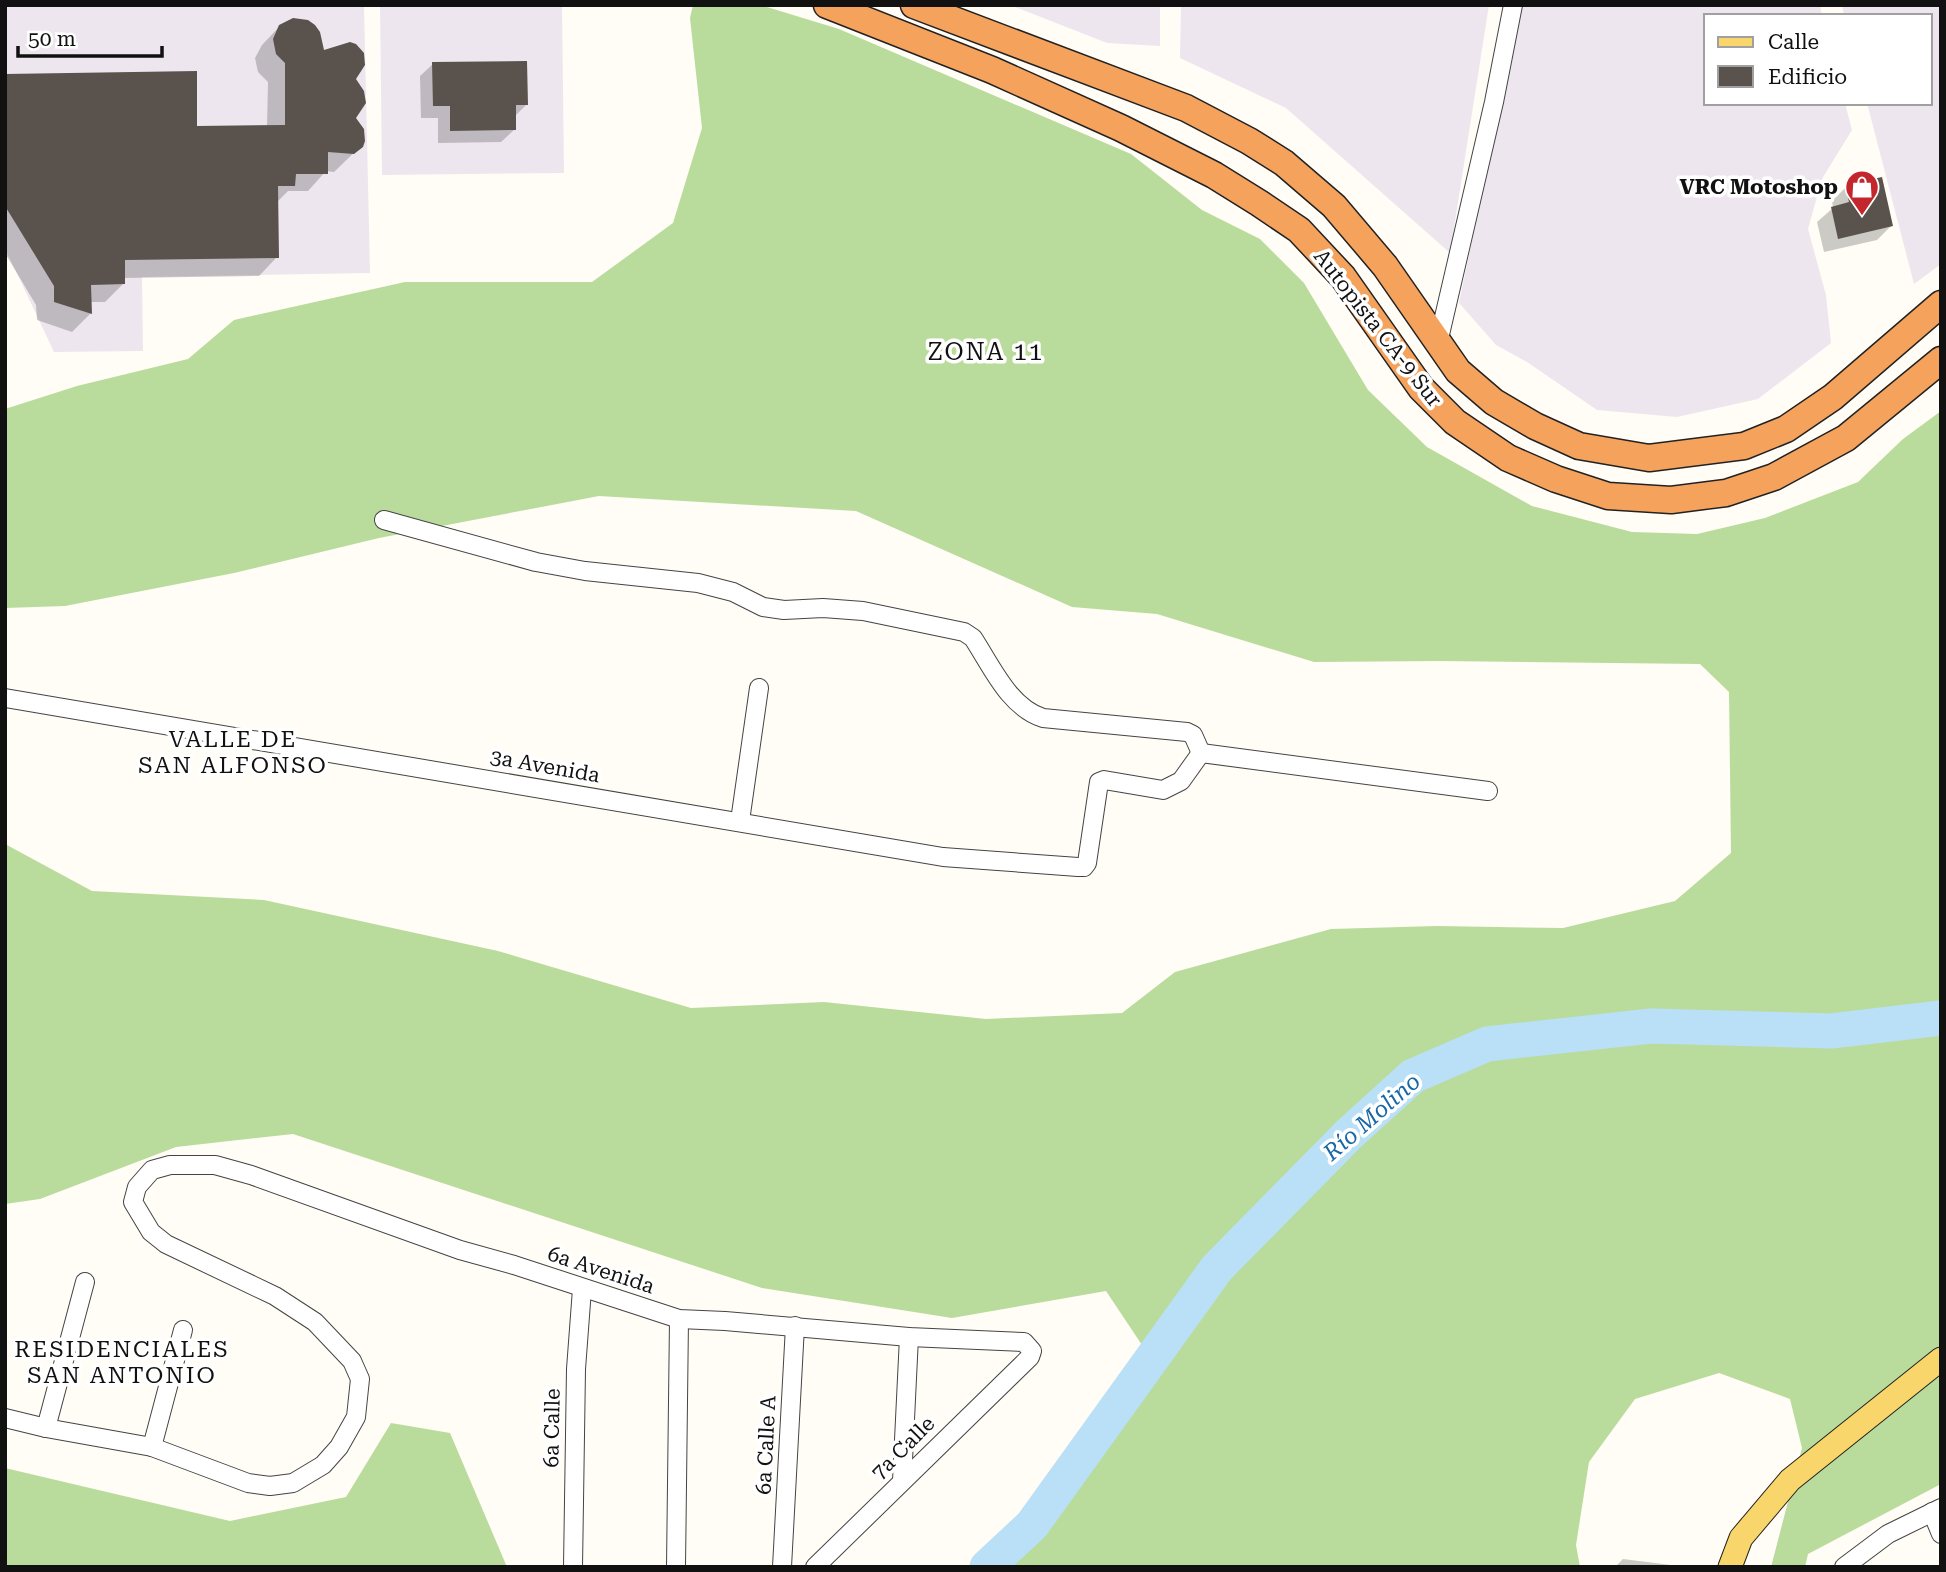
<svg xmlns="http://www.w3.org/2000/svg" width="1946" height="1572" font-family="'Roboto Serif',serif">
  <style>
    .industrial { fill: #eee6ef }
    .forest { fill: #b9dc9c }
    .shadow { fill: #0003 }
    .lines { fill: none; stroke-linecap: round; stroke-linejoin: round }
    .river { stroke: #b9e0f7; stroke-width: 35 }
    .building { fill: #5a524d }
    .minor-casing { stroke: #444; stroke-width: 20 }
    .major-casing { stroke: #222; stroke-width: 25 }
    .highway-casing { stroke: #222; stroke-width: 29 }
    .minor { stroke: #fff; stroke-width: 18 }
    .major { stroke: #f9d66b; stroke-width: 23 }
    .highway { stroke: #f5a25d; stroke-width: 26 }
    .labels { text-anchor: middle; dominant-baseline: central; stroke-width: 7; stroke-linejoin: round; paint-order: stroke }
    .poi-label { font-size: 21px; font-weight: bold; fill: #111; stroke: #fff; text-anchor: end }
    .street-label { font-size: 21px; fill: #111; stroke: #fff }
    .neighbourhood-label { font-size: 23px; letter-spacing: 2px; fill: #111; stroke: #fff }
    .water-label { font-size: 23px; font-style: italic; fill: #1768a6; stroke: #fff }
    .quarter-label { font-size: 24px; letter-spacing: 2px; fill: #111; stroke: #fff }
  </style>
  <rect width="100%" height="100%" fill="#fffdf5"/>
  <!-- industrial -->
  <g class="industrial">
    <path d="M5 5H364L370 273 142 277 143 351 54 352 5 248Z"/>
    <path d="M380 5H562L564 173 382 175Z"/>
    <path d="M1010 5H1160V46L1107 43Z"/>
    <path d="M1181 5H1489L1450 253 1286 108 1180 58Z"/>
    <path d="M1521 5H1820L1822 16H1706V103H1845L1852 130 1822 179 1808 229 1826 295 1831 343 1758 399 1677 417 1597 410 1527 362 1496 345 1459 303Z"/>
    <path d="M1842 5H1941V264L1914 284 1867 103H1930V16H1844Z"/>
  </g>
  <!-- forest -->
  <g class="forest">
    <path d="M693 5H760L839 29 1131 154 1202 210 1260 239 1304 283 1368 390 1427 447 1532 506 1632 532 1697 534 1765 518 1858 482 1903 439 1941 411V1484L1808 1554 1805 1567H1771L1802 1448 1790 1399 1719 1373 1635 1399 1589 1462 1576 1545 1580 1567H976L1048 1500 1156 1366 1106 1291 952 1318 762 1288 293 1134 176 1147 40 1199 5 1204V844L92 891 264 900 498 951 691 1008 824 1002 986 1019 1122 1013 1175 972 1331 929 1437 926 1563 928 1675 901 1731 853 1729 692 1700 664 1440 661 1314 662 1157 614 1072 607 856 511 599 496 379 538 234 573 65 606 5 608V409L77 386 188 359 234 320 405 282H592L673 223 702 128 690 18Z"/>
    <path d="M391 1423 450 1433 507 1567H5V1468L230 1521 346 1497Z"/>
  </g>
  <!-- shadow -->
  <g class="shadow">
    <path d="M280 26 323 52 354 79V118L361 146 334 172 326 171 308 191H288L276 203 277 257 259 276 123 278V284L105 302H90V314L72 332 37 320 36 305 5 253V75L196 128 267 127 268 82 258 72 255 58 262 45Z"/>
    <path d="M433 64 526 105 514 117V130L501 142 438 143V118H421L420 76Z"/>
    <path d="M1846 187 1891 226 1877 240 1824 252 1817 222 1833 208 1832 201Z"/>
    <path d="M1623 1559 1687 1567H1615Z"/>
  </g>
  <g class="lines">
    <!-- river -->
    <path class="river" d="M987 1567 1032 1525 1217 1268 1349 1134 1413 1076 1487 1044 1651 1026 1831 1031 1941 1018"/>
  </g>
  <!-- building -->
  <g class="building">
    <path d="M293 18 308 20 315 25 320 32 324 50 350 42 356 44 364 53 365 65 356 79 364 91 366 103 356 118 364 129 365 141 363 147 354 154 328 152V174H296L295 186H278L279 258 125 260V284L91 285 92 314 54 302V286L5 206V74L197 71V126L285 125V63L276 54 273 39 279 25Z"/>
    <path d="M527 61 528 105H516V130L450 131V106H433L432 62Z"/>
    <path d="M1882 177 1893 226 1838 239 1831 207 1849 202 1845 185Z"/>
  </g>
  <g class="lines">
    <!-- minor casing -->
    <g class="minor-casing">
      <g id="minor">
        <path d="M1438 343 1494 102 1513 5"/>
        <path d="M384 520 536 562 585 571 698 583 733 592 763 607 784 610 823 608 863 611 964 632 973 638C992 667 1009 707 1043 718L1187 732 1193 735 1201 753"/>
        <path d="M5 698 943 857 1078 867H1084L1087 863 1099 782 1104 780 1163 790 1181 781 1201 753"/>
        <path d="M1201 753 1488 791"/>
        <path d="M740 821 759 688"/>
        <path d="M5 1418 46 1428 152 1447 248 1483 270 1486 293 1483 323 1465 339 1447 356 1417 360 1379 352 1361 315 1322 275 1296 166 1244 151 1232 133 1202 137 1187 152 1170 170 1165H215L251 1175 460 1250 514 1265 679 1319 725 1321 909 1337 1024 1342 1032 1351 1030 1357 815 1567"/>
        <path d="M46 1428 85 1282"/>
        <path d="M152 1447 183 1330"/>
        <path d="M902 1481 909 1337"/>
        <path d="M1932 1512 1941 1534"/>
        <path d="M573 1567 576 1369 582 1289"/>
        <path d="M676 1567 679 1319"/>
        <path d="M782 1567 795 1326"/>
        <path d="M1844 1567 1888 1534 1941 1508"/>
      </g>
    </g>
    <!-- major casing -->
    <g class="major-casing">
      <path id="major" d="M1730 1567 1741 1538 1790 1480 1941 1359"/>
    </g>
    <!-- highway casing -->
    <g class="highway-casing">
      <g id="highway">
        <path d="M827 5 992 70 1121 128 1214 175 1259 203 1299 230 1343 277 1421 388 1455 422 1508 458 1556 479 1608 496 1671 500 1726 493 1774 477 1846 438 1941 360"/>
        <path d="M914 5 1186 108 1249 141 1284 163 1334 206 1385 266 1458 371 1494 402 1535 426 1579 446 1649 458 1744 446 1786 429 1833 397 1941 304"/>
      </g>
    </g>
    <!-- minor -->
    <use href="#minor" class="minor"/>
    <!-- major -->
    <use href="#major" class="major"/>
    <!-- highway -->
    <use href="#highway" class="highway"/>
  </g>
  <!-- icons -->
  <defs>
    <g id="shop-pin" transform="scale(1.75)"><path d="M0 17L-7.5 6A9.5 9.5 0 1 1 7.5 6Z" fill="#c4262e" stroke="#fff"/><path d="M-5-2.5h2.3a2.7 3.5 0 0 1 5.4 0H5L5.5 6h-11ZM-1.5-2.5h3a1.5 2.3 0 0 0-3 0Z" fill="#fff"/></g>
  </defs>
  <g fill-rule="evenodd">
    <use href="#shop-pin" x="1862" y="187"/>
  </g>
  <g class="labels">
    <!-- poi labels -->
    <g class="poi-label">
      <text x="1838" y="187">VRC Motoshop</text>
    </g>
    <!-- street labels -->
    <g class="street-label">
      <text transform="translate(1378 328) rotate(52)">Autopista CA-9 Sur</text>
      <text transform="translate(545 766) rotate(10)">3a Avenida</text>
      <text transform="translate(601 1270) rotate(18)">6a Avenida</text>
      <text transform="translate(552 1428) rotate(-89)">6a Calle</text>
      <text transform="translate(766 1445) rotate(-87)">6a Calle A</text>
      <text transform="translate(903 1448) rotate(-45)">7a Calle</text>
    </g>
    <!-- neighbourhood labels -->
    <g class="neighbourhood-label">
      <text x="233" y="739">VALLE DE<tspan x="233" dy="26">SAN ALFONSO</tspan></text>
      <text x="122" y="1349">RESIDENCIALES<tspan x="122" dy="26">SAN ANTONIO</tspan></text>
    </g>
    <!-- water labels -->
    <g class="water-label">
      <text transform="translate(1372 1117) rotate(-41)">Río Molino</text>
    </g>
    <!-- quarter labels -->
    <g class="quarter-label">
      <text x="986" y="352">ZONA 11</text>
    </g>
  </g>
  <!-- border -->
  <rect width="1946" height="1572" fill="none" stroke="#111111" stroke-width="14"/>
  <!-- legend -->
  <rect x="1704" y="14" width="228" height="91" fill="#ffffff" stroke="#a0a0a0" stroke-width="2"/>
  <rect x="1718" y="37" width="35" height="10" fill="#f9d66b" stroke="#a0a0a0" stroke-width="2"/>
  <text x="1768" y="49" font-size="21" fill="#111111">Calle</text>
  <rect x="1718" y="66" width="35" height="21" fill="#5a524d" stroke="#a0a0a0" stroke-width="2"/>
  <text x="1768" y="84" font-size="21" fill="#111111">Edificio</text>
  <!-- scale -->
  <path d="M18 46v10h144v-10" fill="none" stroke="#111111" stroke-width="3.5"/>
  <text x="28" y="46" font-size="21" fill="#111111" stroke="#ffffff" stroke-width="5" paint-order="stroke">50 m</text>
</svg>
